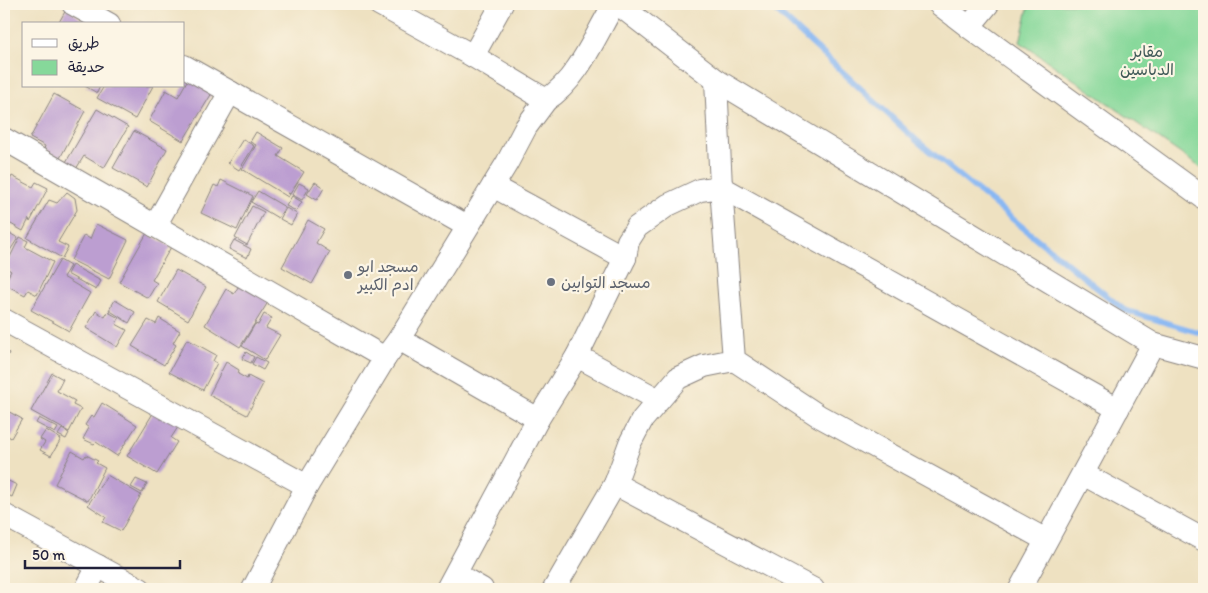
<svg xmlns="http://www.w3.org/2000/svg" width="1208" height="593" font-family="Itim,'Playpen Sans Arabic',sans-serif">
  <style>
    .green { fill: #86d89a; stroke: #547d6a }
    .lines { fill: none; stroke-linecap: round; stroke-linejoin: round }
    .stream { stroke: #88b7f3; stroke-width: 6 }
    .building { fill: #bc9ed1 }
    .minor-casing { stroke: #88827e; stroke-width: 24 }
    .minor { stroke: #fff; stroke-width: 22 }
    .worship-dot { fill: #6b7280; stroke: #fcf5e5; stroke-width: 2 }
    .labels { text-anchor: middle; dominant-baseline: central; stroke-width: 4.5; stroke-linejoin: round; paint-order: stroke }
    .park-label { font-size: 16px; fill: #405958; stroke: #fcf5e5 }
    .worship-label { font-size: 16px; fill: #5b616d; stroke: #fcf5e5; text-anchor: start }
  </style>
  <rect width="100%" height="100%" fill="#fcf5e5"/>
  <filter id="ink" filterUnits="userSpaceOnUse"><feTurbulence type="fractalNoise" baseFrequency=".02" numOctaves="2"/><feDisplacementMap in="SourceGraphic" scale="10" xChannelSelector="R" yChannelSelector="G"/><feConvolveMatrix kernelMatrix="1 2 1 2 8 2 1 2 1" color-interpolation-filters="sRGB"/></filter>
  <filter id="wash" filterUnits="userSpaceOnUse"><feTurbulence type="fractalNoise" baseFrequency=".0096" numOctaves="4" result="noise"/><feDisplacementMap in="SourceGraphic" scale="20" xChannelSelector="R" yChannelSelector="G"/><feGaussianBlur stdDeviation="1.12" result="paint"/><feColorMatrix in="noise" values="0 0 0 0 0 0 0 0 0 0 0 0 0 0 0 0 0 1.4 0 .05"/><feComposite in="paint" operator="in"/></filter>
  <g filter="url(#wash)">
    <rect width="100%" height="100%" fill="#eee1c1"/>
    <!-- green -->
    <path class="green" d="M1029 4H1204V170L1020 42Z"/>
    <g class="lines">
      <!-- stream -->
      <path class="stream" d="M769 4 916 140 1124 310 1204 334"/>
    </g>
    <g id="blocks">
      <!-- building -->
      <g class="building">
        <path d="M67 8 87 24H58Z"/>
        <path d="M188 79 212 93 183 141 149 121 166 90 178 97Z"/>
        <path d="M85 86H100L97 93Z"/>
        <path d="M104 86H153L135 119 97 98Z"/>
        <path d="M54 94 85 111 60 158 44 149 45 146 30 138Z"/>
        <path d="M97 109 128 127 104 168 84 156 76 169 66 162Z"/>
        <path d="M134 131 167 149 147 187 113 168Z"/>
        <path d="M256 132 283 148 278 156 304 172 290 194 288 193 290 194 288 197 242 169 256 145 250 142Z"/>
        <path d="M243 139 254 146 239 170 228 163Z"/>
        <path d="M12 176 33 187 36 182 48 188 30 222 29 219 23 231 4 220V192Z"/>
        <path d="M221 180 253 196 237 230 201 213 214 185 218 187Z"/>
        <path d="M315 182 324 188 317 200 307 194Z"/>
        <path d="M299 183 309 188 302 200 292 195Z"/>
        <path d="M258 191 285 207 278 218 251 202Z"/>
        <path d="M67 192 75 198 77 210 58 242 68 247 62 258 27 238 49 200 57 203Z"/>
        <path d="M292 196 302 202 296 211 286 206Z"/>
        <path d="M252 206 264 212 247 245 235 238Z"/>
        <path d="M286 208 297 214 291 225 280 219Z"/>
        <path d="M308 220 324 229 316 243 330 252 312 284 282 267Z"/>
        <path d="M96 224 128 240 109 279 71 260 84 235 90 239Z"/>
        <path d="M4 230 18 238 4 260Z"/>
        <path d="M147 233 171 247 152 280 157 283 148 298 119 282Z"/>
        <path d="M20 237 28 241 25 247 53 262 37 295 28 290 25 295 4 284 11 271 5 267Z"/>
        <path d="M234 240 251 249 247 258 229 249Z"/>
        <path d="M60 260 70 266 63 277 90 293 69 331 31 310Z"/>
        <path d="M72 265 101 281 96 290 67 274Z"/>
        <path d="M176 270 206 287 188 320 158 302Z"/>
        <path d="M241 282 270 299 240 347 205 325 226 289 234 294Z"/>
        <path d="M115 300 135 312 129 323 109 310Z"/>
        <path d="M96 311 105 317 108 312 119 318 116 324 127 330 117 347 86 328Z"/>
        <path d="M264 314 272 318 266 328 280 335 265 360 242 346 255 324 258 325Z"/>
        <path d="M159 318 180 331 173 343 176 345 164 365 132 346 148 320 156 324Z"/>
        <path d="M187 339 216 355 213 361 217 363 203 390 169 372Z"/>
        <path d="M4 349 9 353 4 362Z"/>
        <path d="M246 352 254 357 251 363 242 359Z"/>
        <path d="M256 357 267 363 263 370 252 364Z"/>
        <path d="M226 362 239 370 238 374 247 379 248 376 263 384 247 415 209 395Z"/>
        <path d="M52 373 63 379 57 391 75 401 73 405 81 409 69 432 31 411Z"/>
        <path d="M102 403 137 425 117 456 96 442 94 444 83 439 89 428 85 425 91 416 94 417Z"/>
        <path d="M4 409 22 419 11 438 8 436 4 443Z"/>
        <path d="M155 410 180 424 171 438 177 442 157 474 127 456Z"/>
        <path d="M39 418 58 428 55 433 36 423Z"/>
        <path d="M62 429 69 433 66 439 58 435Z"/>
        <path d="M46 430 61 439 51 456 40 450 45 442 40 439Z"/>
        <path d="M72 451 84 458 86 455 98 461 96 463 105 468 88 501 55 484Z"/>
        <path d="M107 475 141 495 121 531 103 522 106 517 88 505Z"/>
        <path d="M4 479 17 485 12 497 4 493Z"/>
        <path d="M136 479 147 484 142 493 131 487Z"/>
      </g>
    </g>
  </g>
  <g filter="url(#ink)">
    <use href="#blocks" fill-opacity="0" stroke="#88827e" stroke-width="1"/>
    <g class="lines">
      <!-- minor casing -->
      <g class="minor-casing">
        <g id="minor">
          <path d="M73 4 109 24"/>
          <path d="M618 4 716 80 1153 344 1204 358"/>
          <path d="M939 4 969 27 988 4"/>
          <path d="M969 27 1204 198"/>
          <path d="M473 56 502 4"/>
          <path d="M184 66 467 226"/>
          <path d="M546 100C578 80 595 36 614 4"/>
          <path d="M4 139 385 358"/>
          <path d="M493 186 625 258"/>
          <path d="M721 187 734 360 819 416 1046 540"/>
          <path d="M721 187 1118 409"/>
          <path d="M155 226 230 92"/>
          <path d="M4 320 307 486"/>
          <path d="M399 339 538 419"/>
          <path d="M577 356 659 400"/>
          <path d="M1083 474 1204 540"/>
          <path d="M615 484 813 589"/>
          <path d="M4 515 140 589"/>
          <path d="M456 574 482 589"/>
          <path d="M86 589 98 566"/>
          <path d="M253 589 307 486 385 358 399 339 507 163 526 127 546 100 473 56 379 4"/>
          <path d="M447 589 538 419 577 356 625 258 628 241 637 227 668 205 700 190 721 187 716 80"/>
          <path d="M554 589 615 484 630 443 642 420 678 378 704 366 734 360"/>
          <path d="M1020 589 1153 344"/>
        </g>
      </g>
      <!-- minor -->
      <use href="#minor" class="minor"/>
    </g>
  </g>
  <!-- markers -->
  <g class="worship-dot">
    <circle cx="348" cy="275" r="5"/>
    <circle cx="551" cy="282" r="5"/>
  </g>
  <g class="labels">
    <!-- park labels -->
    <g class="park-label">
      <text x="1147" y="51">مقابر<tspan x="1147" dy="18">الدباسين</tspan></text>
    </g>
    <!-- worship labels -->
    <g class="worship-label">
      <text x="358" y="266">مسجد ابو<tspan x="358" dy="18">ادم الكبير</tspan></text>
      <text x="561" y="282">مسجد التوابين</text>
    </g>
  </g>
  <!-- margin -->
  <rect width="1208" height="593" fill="none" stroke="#fcf5e5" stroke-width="20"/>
  <!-- legend -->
  <rect x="22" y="22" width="162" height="65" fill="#fcf5e5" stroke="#a5a1a1"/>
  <rect x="32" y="39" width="25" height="8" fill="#ffffff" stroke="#a5a1a1"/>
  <text x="68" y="48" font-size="15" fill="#22223b">طريق</text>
  <rect x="32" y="60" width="25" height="15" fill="#86d89a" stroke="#a5a1a1"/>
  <text x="68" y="72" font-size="15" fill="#22223b">حديقة</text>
  <!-- scale -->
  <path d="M25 560v8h155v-8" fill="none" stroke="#22223b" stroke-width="2.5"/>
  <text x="32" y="560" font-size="15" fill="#22223b" stroke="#fcf5e5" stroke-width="4" paint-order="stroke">50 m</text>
</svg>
